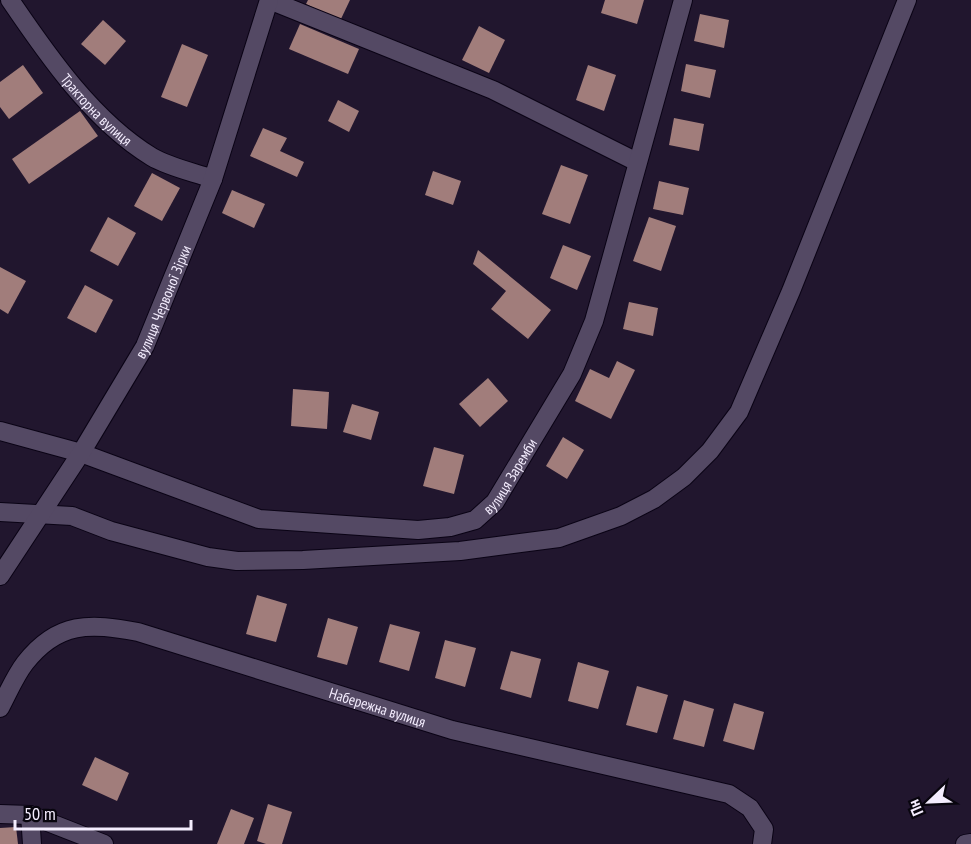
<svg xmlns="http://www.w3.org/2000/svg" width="971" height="844" font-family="'PT Sans Narrow',sans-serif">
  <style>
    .building { fill: #a17d7b }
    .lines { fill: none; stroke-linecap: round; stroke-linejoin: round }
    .minor-casing { stroke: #0a0315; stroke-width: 20 }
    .minor { stroke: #544964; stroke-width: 18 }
    .labels { text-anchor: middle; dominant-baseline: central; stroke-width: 4.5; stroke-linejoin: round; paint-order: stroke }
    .street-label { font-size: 15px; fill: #f4edfe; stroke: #08050e }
  </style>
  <rect width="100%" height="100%" fill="#21162e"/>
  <!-- building -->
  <g class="building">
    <path d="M308 0H350L340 21 306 4Z"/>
    <path d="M605 0H644L637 24 601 13Z"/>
    <path d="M700 14 729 20 724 48 694 41Z"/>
    <path d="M103 20 126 41 105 65 81 44Z"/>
    <path d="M300 24 359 49 348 74 289 49Z"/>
    <path d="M479 26 505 40 489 73 462 60Z"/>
    <path d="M182 44 208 55 187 107 161 97Z"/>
    <path d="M686 64 716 70 710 98 681 91Z"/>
    <path d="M23 65 43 93 9 119 0 107V82Z"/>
    <path d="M588 65 616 75 604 111 576 100Z"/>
    <path d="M338 100 359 111 349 132 328 121Z"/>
    <path d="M80 111 98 136 29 184 12 159Z"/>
    <path d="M674 118 704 124 699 151 669 145Z"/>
    <path d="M263 128 287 138 280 151 304 162 297 177 250 156Z"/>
    <path d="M561 165 588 175 570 224 542 214Z"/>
    <path d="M433 171 461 181 453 205 425 195Z"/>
    <path d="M152 173 180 188 162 221 134 206Z"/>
    <path d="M659 181 689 188 683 215 653 209Z"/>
    <path d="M232 190 265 204 254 228 222 213Z"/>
    <path d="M108 217 136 233 118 266 90 251Z"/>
    <path d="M649 217 676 226 661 271 633 261Z"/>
    <path d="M563 245 591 256 577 290 550 278Z"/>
    <path d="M478 250 551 310 528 339 491 309 506 291 473 264Z"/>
    <path d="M0 267 26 281 8 314 0 309Z"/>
    <path d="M85 285 113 300 96 333 67 318Z"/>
    <path d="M629 302 658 308 653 336 623 329Z"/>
    <path d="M617 361 635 370 611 419 575 401 590 369 609 378Z"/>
    <path d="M488 378 508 401 480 427 459 404Z"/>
    <path d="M293 389 329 392 327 429 291 426Z"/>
    <path d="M352 404 379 412 371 440 343 432Z"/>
    <path d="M563 437 584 450 567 479 546 466Z"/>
    <path d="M434 447 464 455 454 494 423 486Z"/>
    <path d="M257 595 287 604 276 642 246 634Z"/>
    <path d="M328 618 358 627 347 665 317 657Z"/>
    <path d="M390 624 420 632 409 671 379 662Z"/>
    <path d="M445 640 476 648 465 687 435 678Z"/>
    <path d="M511 651 541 659 531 698 500 689Z"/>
    <path d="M578 662 609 671 598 709 568 701Z"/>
    <path d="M637 686 668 695 657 733 626 725Z"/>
    <path d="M684 700 714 709 704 747 673 739Z"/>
    <path d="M734 703 764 712 754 750 723 741Z"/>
    <path d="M95 757 129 773 117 801 82 785Z"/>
    <path d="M268 804 292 812 282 844H266L257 841Z"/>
    <path d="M231 809 254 818 244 844H217Z"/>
    <path d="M16 827 18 844H0V828Z"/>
  </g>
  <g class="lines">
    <!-- minor casing -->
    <g class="minor-casing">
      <g id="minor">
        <path id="s1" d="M10 0C48 56 93 121 152 157 169 167 193 172 213 179"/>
        <path d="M269 0 493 90 637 162"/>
        <path id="s2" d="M0 431 81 453 259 519 418 530 450 527 475 520 495 502 572 374 594 321 683 0"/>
        <path d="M0 512 72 516 111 531 208 557 237 561 303 560 460 551 559 538 621 516 654 499 684 477 710 451 739 412 791 291 907 0"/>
        <path id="s3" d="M0 576 81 453 145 346 213 179 269 0"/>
        <path id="s4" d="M0 708C8 693 15 676 25 663 58 621 90 623 138 632L452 730 729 794 750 808 764 829 762 844"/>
        <path d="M0 814 30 815 104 844"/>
        <path d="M30 815 32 844"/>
        <path d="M965 844 971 843"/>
      </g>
    </g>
    <!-- minor -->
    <use href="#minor" class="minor"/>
  </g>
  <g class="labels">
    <!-- street labels -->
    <g class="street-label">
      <text stroke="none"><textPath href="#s1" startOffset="140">Тракторна вулиця</textPath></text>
      <text stroke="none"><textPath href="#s3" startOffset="320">вулиця Червоної Зірки</textPath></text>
      <text stroke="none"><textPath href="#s2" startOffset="548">вулиця Заремби</textPath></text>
      <text stroke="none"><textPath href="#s4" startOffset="428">Набережна вулиця</textPath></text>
    </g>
  </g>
  <!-- north arrow -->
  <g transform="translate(929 802) rotate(247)" stroke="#08050e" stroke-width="4.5" paint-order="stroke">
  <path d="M0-4.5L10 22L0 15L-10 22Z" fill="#f4edfe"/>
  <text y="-9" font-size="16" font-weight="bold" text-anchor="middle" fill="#f4edfe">Пн</text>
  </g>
  <!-- scale -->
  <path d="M15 820v9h176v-9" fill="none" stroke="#f4edfe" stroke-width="3"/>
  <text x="24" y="820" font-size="18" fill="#f4edfe" stroke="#08050e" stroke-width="4.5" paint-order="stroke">50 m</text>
</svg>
